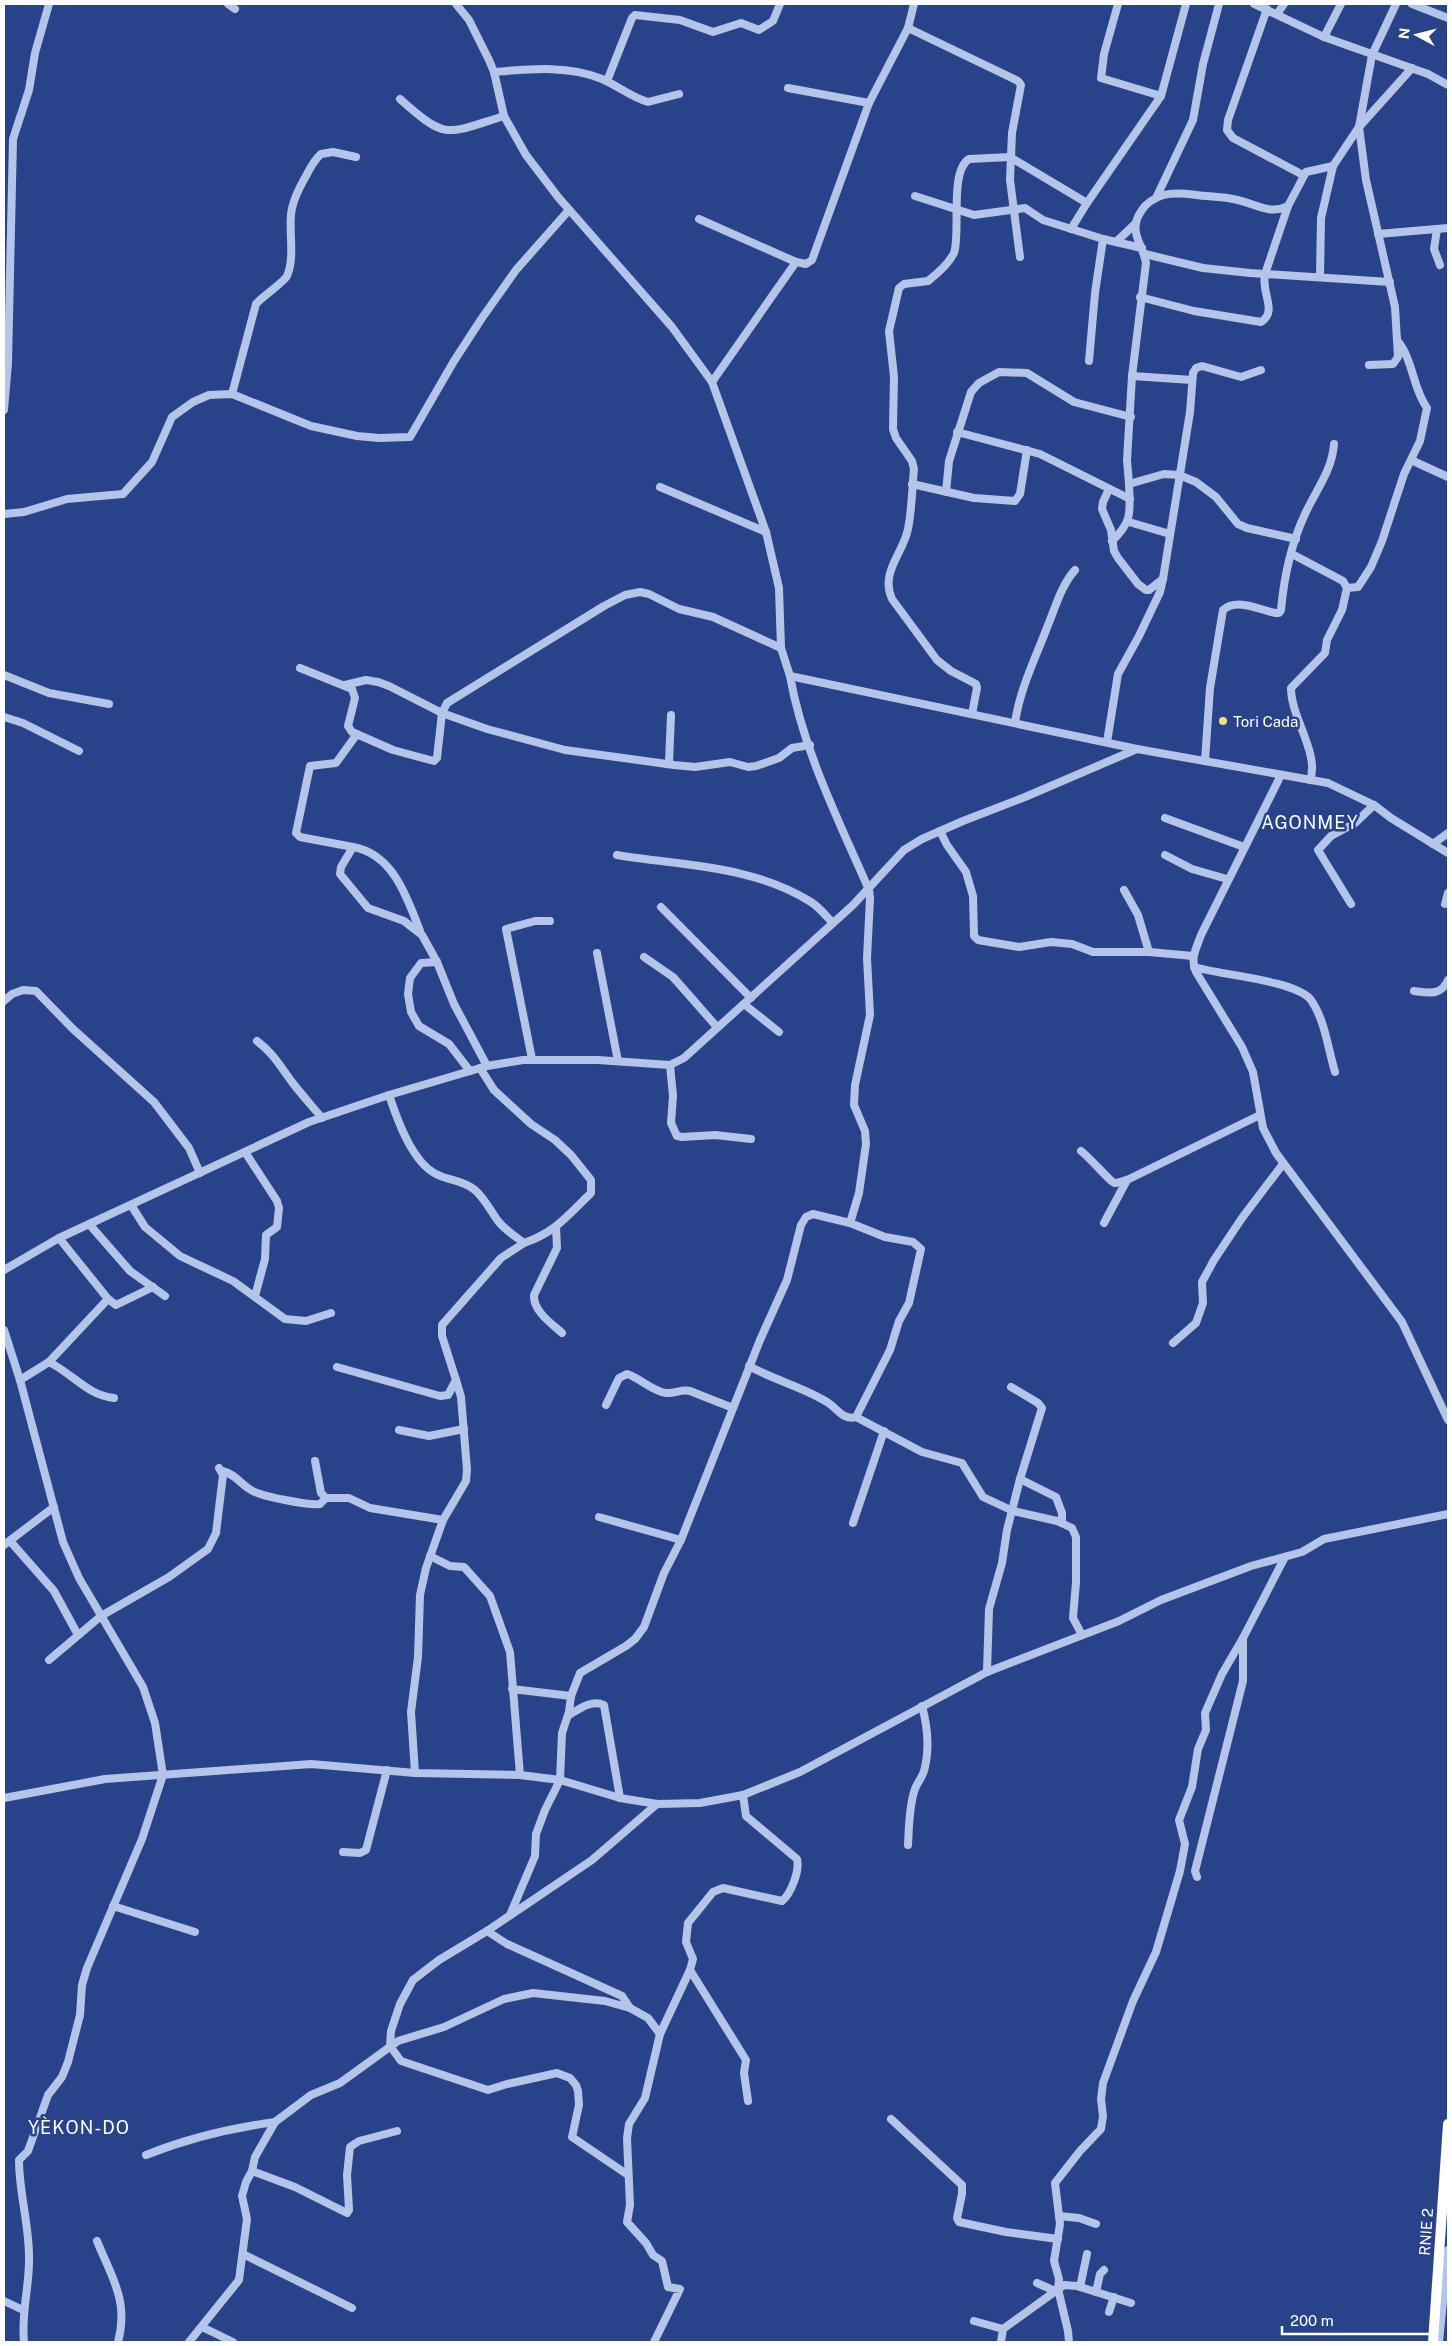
<svg xmlns="http://www.w3.org/2000/svg" width="1452" height="2346" font-family="'Public Sans',sans-serif">
  <style>
    .lines { fill: none; stroke-linecap: round; stroke-linejoin: round }
    .minor { stroke: #b5c4e9; stroke-width: 8 }
    .highway { stroke: #fff; stroke-width: 10 }
    .poi-dot { fill: #f0e17b; stroke: #284389; stroke-width: 2 }
    .labels { text-anchor: middle; dominant-baseline: central; stroke-width: 5; stroke-linejoin: round; paint-order: stroke }
    .poi-label { font-size: 15px; fill: #fff; stroke: #284389; text-anchor: start }
    .street-label { font-size: 15px; fill: #fff; stroke: #284389 }
    .quarter-label { font-size: 18px; letter-spacing: 1px; fill: #fff; stroke: #284389 }
  </style>
  <rect width="100%" height="100%" fill="#284389"/>
  <g class="lines">
    <!-- minor -->
    <g class="minor">
      <path d="M228 4 235 9"/>
      <path d="M456 4 469 20 489 60 494 72 504 116 526 155 558 197 672 327 712 382 766 532 779 588 781 648 790 676 1137 749"/>
      <path d="M1118 4 1104 54 1101 78 1161 96"/>
      <path d="M1254 4 1324 37 1428 74 1448 85"/>
      <path d="M1412 4 1448 18"/>
      <path d="M1267 9 1228 120 1227 130 1233 138 1303 175"/>
      <path d="M1277 14 1284 4"/>
      <path d="M908 28 1018 81 1021 85 1012 133 1010 180 1020 257"/>
      <path d="M1324 37 1341 4"/>
      <path d="M494 72C530 69 569 65 602 79 618 86 631 97 648 102L679 94"/>
      <path d="M607 81 632 18 635 15 680 20 713 32 741 23 759 30 773 21 780 4"/>
      <path d="M788 88 869 103"/>
      <path d="M400 99C447 141 446 134 504 116"/>
      <path d="M915 196 974 215 1025 208 1043 220 1103 239 1142 248"/>
      <path d="M1157 196 1193 120 1203 64 1219 4"/>
      <path d="M699 219 796 262 806 264 812 260 869 103 908 28 914 4"/>
      <path d="M1071 229 1087 203"/>
      <path d="M1437 229 1434 249 1440 265"/>
      <path d="M1378 234 1448 228"/>
      <path d="M1116 242 1135 224"/>
      <path d="M1145 254 1203 268 1250 273 1390 282"/>
      <path d="M1320 277 1321 218 1333 166"/>
      <path d="M1140 297 1194 311 1261 322C1278 311 1261 294 1265 274L1288 206"/>
      <path d="M1089 361 1095 293 1103 239"/>
      <path d="M1369 365 1393 364 1398 357 1395 307 1366 180 1359 127 1372 55 1396 4"/>
      <path d="M1132 376 1192 380"/>
      <path d="M712 382 796 262"/>
      <path d="M232 394 256 304C263 296 284 282 287 276 295 258 289 234 291 215 292 202 299 188 306 176 310 168 314 160 321 154L333 152 356 157"/>
      <path d="M4 410 8 363 13 139 29 90 35 53 49 4"/>
      <path d="M957 432 1040 454 1130 499"/>
      <path d="M1411 460 1448 477"/>
      <path d="M912 484 974 498 1015 501 1020 494 1027 450"/>
      <path d="M660 487 766 532"/>
      <path d="M1109 489 1103 502 1102 509 1111 530 1114 551 1118 558 1138 584 1146 590H1149L1163 579"/>
      <path d="M946 492 949 461 971 392 979 383 999 372 1027 373 1074 402 1131 417"/>
      <path d="M4 514 24 512 67 499 123 494 152 462 172 417 193 402 209 395 232 394 311 426 357 436 379 438 410 437 454 361 482 318 516 270 569 210"/>
      <path d="M1129 522 1170 534"/>
      <path d="M1296 539 1247 528 1238 524 1216 497 1196 482 1179 475 1164 474 1129 484 1127 460 1132 376 1146 263C1144 249 1133 236 1136 223 1137 216 1141 211 1145 206 1163 188 1184 194 1206 196 1215 197 1224 197 1233 199 1253 202 1268 216 1288 206L1306 172 1333 166 1359 127 1412 68"/>
      <path d="M1112 541C1133 521 1130 512 1129 484"/>
      <path d="M1292 554 1343 581 1347 588 1342 610 1327 640 1325 653 1291 688C1291 718 1320 754 1310 780"/>
      <path d="M1347 588 1358 587 1371 567 1382 541 1404 474 1420 441 1427 408C1412 387 1414 361 1397 340"/>
      <path d="M300 668 352 689 355 698 348 726 352 732 393 750 434 761 437 758 442 713 447 703 604 606 625 595 640 592 649 594 679 609 713 617 781 648"/>
      <path d="M4 675 49 693 109 704"/>
      <path d="M790 676C803 750 839 821 869 890L870 898 867 958 870 1015 855 1085 854 1105 865 1131 866 1144 859 1193 850 1223"/>
      <path d="M345 685 366 680 378 682 389 686 442 713 487 729 565 750 674 765 695 767 730 762 748 767 756 766 779 758 792 748 810 745"/>
      <path d="M972 714 977 688 976 684 951 671 937 660 892 599C880 572 903 554 908 529 912 509 912 489 914 469L912 461 896 438 893 429 894 377 889 331 899 288 904 284 928 281C937 274 949 263 954 253 961 234 949 171 969 159L1010 157 1087 203 1161 96 1186 4"/>
      <path d="M4 717 23 723 79 751"/>
      <path d="M1015 723C1020 688 1036 657 1048 625 1056 606 1061 586 1075 570"/>
      <path d="M357 734 336 763 310 766 296 833 300 837 353 847 341 867 340 874 368 908 404 921 422 935 437 962 454 1004 487 1066"/>
      <path d="M1107 742 1118 674 1139 636 1160 592 1163 579 1190 412 1193 373 1196 368 1202 366 1241 377 1261 370"/>
      <path d="M1205 761 1210 688 1223 610C1237 598 1258 609 1275 613H1279L1281 610C1284 577 1291 544 1305 514 1316 490 1332 471 1334 444"/>
      <path d="M669 763 671 715"/>
      <path d="M1281 775 1201 935C1196 949 1190 959 1196 972L1242 1047 1253 1072 1263 1128 1276 1153 1402 1322 1448 1420"/>
      <path d="M1165 818 1244 847"/>
      <path d="M940 831 947 845 966 872 973 896 974 936 978 940 1019 947 1051 942 1072 944 1093 952H1149L1193 956"/>
      <path d="M1433 844 1448 833"/>
      <path d="M353 847C393 854 407 897 420 931"/>
      <path d="M617 855C683 866 752 865 811 902 819 907 826 916 833 923"/>
      <path d="M1165 855 1192 869 1227 879"/>
      <path d="M1124 890 1138 915 1149 952"/>
      <path d="M1351 904 1318 850 1331 836 1355 823 1374 805"/>
      <path d="M1445 904 1448 893"/>
      <path d="M661 907 751 998"/>
      <path d="M597 953 618 1061"/>
      <path d="M644 957 673 977 717 1027"/>
      <path d="M437 962 421 963 410 978 408 994 411 1012 419 1026 449 1044 470 1071"/>
      <path d="M1194 967C1220 975 1295 980 1311 1000 1325 1020 1328 1049 1335 1072"/>
      <path d="M1414 991C1429 993 1441 996 1448 980"/>
      <path d="M4 1001 12 994 23 990 36 991 73 1029 154 1102 189 1148 200 1173"/>
      <path d="M744 1004 779 1032"/>
      <path d="M257 1041C273 1053 280 1066 292 1082 301 1094 312 1106 322 1118"/>
      <path d="M532 1059 506 929 535 921H550"/>
      <path d="M670 1065 673 1096 671 1123 677 1136 682 1137 715 1135 751 1139"/>
      <path d="M389 1095C397 1119 412 1162 436 1174 449 1181 461 1179 475 1190 485 1199 490 1210 498 1221 505 1230 515 1236 524 1243 556 1232 568 1215 591 1193V1180L571 1155 555 1140 531 1124 494 1090 480 1068"/>
      <path d="M1081 1151C1087 1155 1112 1183 1114 1183 1118 1183 1123 1181 1127 1180L1260 1115"/>
      <path d="M245 1152 277 1201 279 1208 277 1227 266 1235 265 1259 255 1296"/>
      <path d="M131 1205 145 1227 180 1256 233 1281 285 1319 306 1321 331 1313"/>
      <path d="M1104 1223 1127 1180"/>
      <path d="M89 1224 130 1271 165 1296"/>
      <path d="M556 1227 557 1248 534 1295C533 1311 551 1323 562 1333"/>
      <path d="M4 1270 59 1238 309 1122 389 1095 487 1066 523 1060H598L670 1065 684 1058 853 905 904 850 922 839 963 821 1025 797 1137 749 1328 783 1374 805 1391 818 1448 853"/>
      <path d="M108 1299 116 1305 153 1287"/>
      <path d="M4 1330 20 1380 63 1542 79 1578 143 1687 155 1723 163 1775 142 1839 87 1968 82 1985 80 2015 68 2062 62 2077 48 2095 28 2151 19 2160C19 2194 30 2227 29 2261 29 2288 21 2315 24 2342"/>
      <path d="M1173 1343 1196 1323 1203 1303 1202 1282 1214 1260 1242 1218 1283 1164"/>
      <path d="M49 1362C73 1374 87 1395 114 1398"/>
      <path d="M749 1366C774 1380 803 1387 827 1402 836 1407 843 1421 856 1417L922 1452 962 1463 983 1497 1013 1511 1057 1521 1072 1528 1076 1537V1582L1073 1618 1082 1635"/>
      <path d="M337 1367 440 1396 448 1395 456 1380 442 1336V1325L501 1258 524 1243"/>
      <path d="M20 1380 49 1362 108 1299 59 1238"/>
      <path d="M606 1405 619 1378 627 1374C640 1378 652 1391 666 1393 674 1394 681 1389 690 1391L733 1408"/>
      <path d="M399 1430 429 1436 464 1429"/>
      <path d="M315 1461 321 1493 326 1498H349L370 1508 443 1520"/>
      <path d="M222 1471C236 1474 240 1484 251 1490 260 1496 310 1506 320 1504L326 1498"/>
      <path d="M1020 1479 1056 1497 1062 1513V1523"/>
      <path d="M599 1517 681 1540"/>
      <path d="M853 1523 884 1431"/>
      <path d="M10 1541 54 1591 78 1635"/>
      <path d="M4 1545 54 1507"/>
      <path d="M430 1556 450 1566 464 1567 490 1596 510 1652 520 1775"/>
      <path d="M49 1660 101 1616 169 1577 208 1549 216 1533 223 1475 219 1468"/>
      <path d="M987 1672 989 1609 1002 1563 1007 1530 1020 1479 1042 1408 1038 1403 1011 1387"/>
      <path d="M512 1689 571 1696"/>
      <path d="M569 1715C579 1709 592 1699 604 1705L620 1798"/>
      <path d="M415 1773 411 1712 418 1657 420 1595 426 1568 443 1520 466 1481 467 1470 461 1397 456 1380"/>
      <path d="M4 1798 105 1779 311 1764 415 1773 520 1775 560 1780 620 1798 657 1804 700 1803 743 1795 800 1772 987 1672 1119 1621 1161 1600 1251 1566 1302 1552 1324 1539 1448 1514"/>
      <path d="M908 1845C909 1828 909 1808 914 1792 916 1784 922 1778 924 1771 930 1749 928 1728 922 1706"/>
      <path d="M343 1852 360 1853 366 1850 387 1770"/>
      <path d="M1197 1877 1195 1871 1243 1681V1638L1285 1557"/>
      <path d="M113 1906 195 1932"/>
      <path d="M510 1915 535 1856 536 1834 545 1810 560 1780 562 1733 569 1712 571 1696 580 1673 626 1646 635 1639 644 1627 664 1573 681 1540 760 1340 787 1280 801 1225 806 1217 813 1214 850 1223 885 1237 913 1242 921 1249 909 1303 899 1321 890 1350 856 1417"/>
      <path d="M487 1931 507 1944 622 1996 630 2008"/>
      <path d="M690 1970 746 2060 744 2073 748 2101"/>
      <path d="M891 2119 962 2185V2194L957 2218 959 2222 1006 2232 1058 2239"/>
      <path d="M146 2155C188 2138 231 2128 275 2122"/>
      <path d="M252 2171 295 2187 347 2213 349 2210 347 2175 350 2147 359 2141 397 2131"/>
      <path d="M628 2175 572 2137 579 2105 578 2091 576 2085 570 2078 557 2073 507 2084 488 2090 401 2061 390 2046 391 2031 400 2004 413 1980 439 1960 487 1931 592 1860 657 1804"/>
      <path d="M1059 2216 1079 2218 1096 2224"/>
      <path d="M97 2241C112 2278 129 2301 118 2342"/>
      <path d="M243 2254 352 2308"/>
      <path d="M1037 2283 1055 2291"/>
      <path d="M1080 2287 1087 2254"/>
      <path d="M1096 2292 1100 2274 1104 2270"/>
      <path d="M4 2301 23 2310"/>
      <path d="M1109 2312 1114 2297"/>
      <path d="M974 2321 1003 2329"/>
      <path d="M202 2327 233 2342"/>
      <path d="M189 2342 239 2280 247 2219 242 2196 246 2182 252 2171 255 2157 275 2122 311 2095 340 2083 398 2041 444 2027 504 1999 533 1993 605 2001 630 2008 648 2018 660 2034"/>
      <path d="M654 2342 680 2289 668 2287 662 2261 653 2255 646 2243 627 2222 630 2205 627 2138 629 2124 645 2098 660 2034 690 1970 693 1959 686 1942 688 1923 713 1892 723 1888 782 1901C791 1894 800 1870 797 1859L746 1816 743 1795"/>
      <path d="M1001 2342 1003 2329 1064 2285 1077 2286 1131 2303"/>
      <path d="M1069 2342 1068 2331 1058 2289 1059 2279 1054 2261 1060 2224 1055 2183 1080 2151 1101 2129 1103 2116 1101 2099 1103 2083 1133 2001 1156 1952 1180 1871 1185 1844 1179 1820 1192 1787 1198 1749 1206 1730 1205 1713 1222 1674 1243 1638"/>
      <path d="M1439 2342 1448 2250"/>
    </g>
    <!-- highway -->
    <path class="highway" d="M1433 2342 1448 2124"/>
  </g>
  <!-- markers -->
  <circle class="poi-dot" cx="1223" cy="721" r="5"/>
  <g class="labels">
    <!-- poi labels -->
    <g class="poi-label">
      <text x="1233" y="721">Tori Cada</text>
    </g>
    <!-- street labels -->
    <g class="street-label">
      <text transform="translate(1426 2232) rotate(-86)">RNIE 2</text>
    </g>
    <!-- quarter labels -->
    <g class="quarter-label">
      <text x="1310" y="822">AGONMEY</text>
      <text x="79" y="2127">YÈKON-DO</text>
    </g>
  </g>
  <!-- border -->
  <rect width="1452" height="2346" fill="none" stroke="#ffffff" stroke-width="10"/>
  <!-- north arrow -->
  <g transform="translate(1417 35) rotate(277)" stroke="#284389" stroke-width="4" paint-order="stroke">
  <path d="M0-4L9 19L0 12L-9 19Z" fill="#ffffff"/>
  <text y="-8" font-size="14" font-weight="bold" text-anchor="middle" fill="#ffffff">N</text>
  </g>
  <!-- scale -->
  <path d="M1282 2326v8h150v-8" fill="none" stroke="#ffffff" stroke-width="2.5"/>
  <text x="1290" y="2326" font-size="15" fill="#ffffff" stroke="#284389" stroke-width="4" paint-order="stroke">200 m</text>
</svg>
